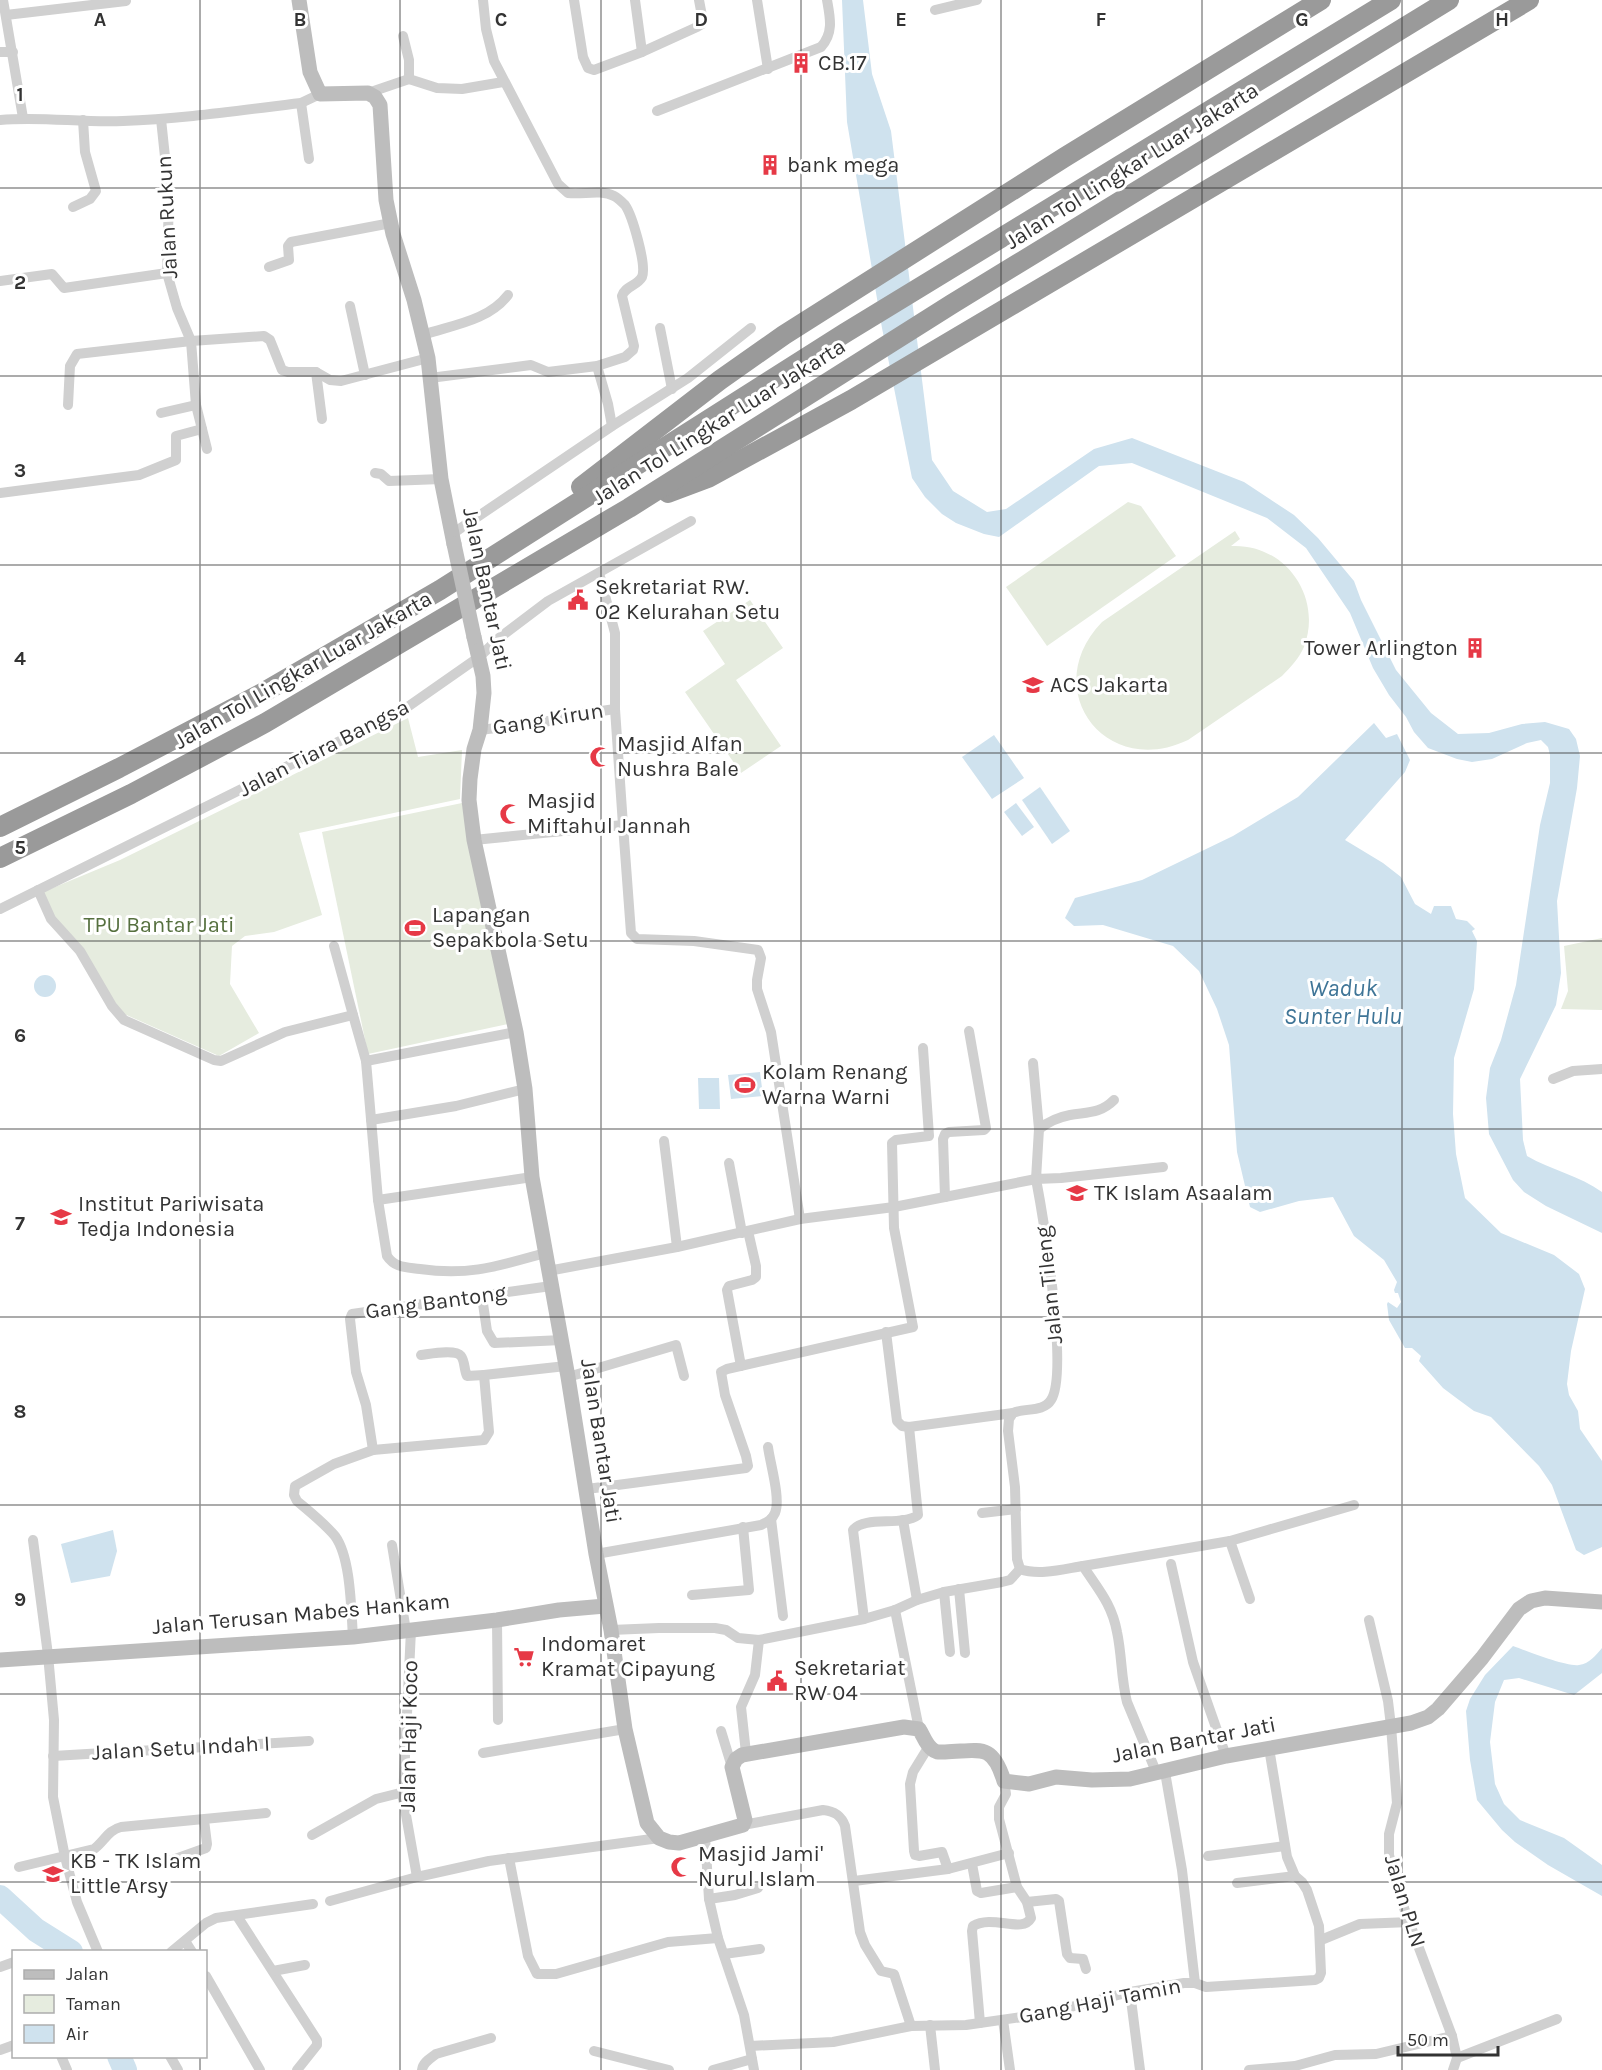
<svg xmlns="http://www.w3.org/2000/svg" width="1602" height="2070" font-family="Karla,sans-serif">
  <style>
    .green { fill: #e6ecdf }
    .water { fill: #cfe2ee }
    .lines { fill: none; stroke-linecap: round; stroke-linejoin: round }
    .river { stroke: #cfe2ee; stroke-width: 24 }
    .street { stroke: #d0d0d0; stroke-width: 10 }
    .secondary { stroke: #bdbdbd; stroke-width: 15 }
    .highway { stroke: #9a9a9a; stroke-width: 20 }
    .secondary-bridge { stroke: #bdbdbd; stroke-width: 15 }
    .grid { fill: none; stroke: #333; stroke-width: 1.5; stroke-opacity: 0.55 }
    .labels { text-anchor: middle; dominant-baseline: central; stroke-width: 6; stroke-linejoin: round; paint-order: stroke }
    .poi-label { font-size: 22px; fill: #333; stroke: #fff; text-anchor: start }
    .street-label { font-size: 22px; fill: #333; stroke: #fff }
    .park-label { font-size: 22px; fill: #56703f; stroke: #fff }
    .water-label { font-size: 24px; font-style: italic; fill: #3f7597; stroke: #fff }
    .grid-label { font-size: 20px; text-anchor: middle; font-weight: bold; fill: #333; stroke: #fff; stroke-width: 6; stroke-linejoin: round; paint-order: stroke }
  </style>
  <rect width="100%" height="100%" fill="#fff"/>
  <!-- green -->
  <g class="green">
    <path d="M1128 502 1141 506 1176 556 1047 646 1006 587Z"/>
    <path d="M1235 531 1240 539 1231 546C1285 543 1323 597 1304 647 1299 658 1291 667 1282 676L1188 740C1104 780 1038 688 1102 622Z"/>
    <path d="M750 600 783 648 736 680 781 746 741 773 685 692 725 664 703 631Z"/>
    <path d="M408 718 418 757 462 750 460 799 299 833 322 915 274 932 245 936 232 946 230 984 259 1033 219 1056 122 1013 53 916 43 892 120 860Z"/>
    <path d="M462 803 508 1024 368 1054 322 832Z"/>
    <path d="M1602 938V1010L1561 1009 1568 991 1564 946Z"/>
  </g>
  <!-- water -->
  <g class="water">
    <path d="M842 0H863L872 74 891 131 932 460 953 491 987 512 1006 509 1094 449 1132 438 1244 482 1294 515 1318 538 1354 581 1361 600 1396 670 1431 713 1458 734 1489 733 1522 724 1545 722 1569 729 1576 739 1580 756 1577 788 1557 901 1561 973 1556 1005 1520 1079 1523 1140 1527 1156C1551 1170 1580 1176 1602 1192V1233L1546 1206 1524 1192 1513 1180 1489 1134 1486 1098 1490 1068 1501 1040 1516 985 1540 825 1550 783V755L1548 747 1541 740 1527 743 1492 759 1472 762 1457 759 1428 748 1414 732 1406 717 1389 695 1373 668 1350 613 1306 548 1267 518 1132 463 1099 466 999 537 984 534 956 523 942 514 925 497 912 478 882 328 847 122Z"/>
    <path d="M1374 723 1386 738 1397 734 1410 760 1405 772 1345 840 1383 863 1401 877 1415 904 1431 914 1434 906H1451L1456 919 1467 921 1475 929 1472 931 1477 941 1474 989 1454 1058 1453 1114 1456 1154 1465 1198 1501 1233 1554 1255 1579 1274 1585 1289 1571 1351 1567 1384 1569 1395 1578 1411 1580 1429 1602 1461V1547L1584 1555 1576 1550 1552 1485 1539 1466 1491 1417 1474 1411 1459 1400 1443 1388 1419 1361 1421 1356 1412 1348H1405L1389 1320 1387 1304 1388 1302 1397 1308 1401 1302 1398 1293H1395L1394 1290 1397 1282 1384 1260 1354 1236 1333 1197 1299 1201 1260 1212 1250 1207 1237 1152 1229 1045 1217 1009 1199 971 1173 946 1103 925 1074 926 1065 918 1075 898 1142 880 1233 836 1298 797Z"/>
    <path d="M994 735 1024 778 992 799 962 757Z"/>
    <path d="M1040 787 1070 831 1052 844 1022 800Z"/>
    <path d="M1016 803 1034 827 1022 836 1004 812Z"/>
    <circle cx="45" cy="986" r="11"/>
    <path d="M760 1072 763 1096 731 1099 728 1075Z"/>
    <path d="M698 1078H719L720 1109H699Z"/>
    <path d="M113 1530 117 1551 110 1576 71 1583 61 1544Z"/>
    <path d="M1513 1646C1527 1651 1566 1667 1579 1665 1589 1664 1596 1655 1602 1648V1673L1574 1695 1519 1678 1504 1680 1495 1702 1490 1742 1495 1784 1504 1804 1520 1820 1564 1838 1602 1865V1896L1548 1865 1515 1842 1502 1830 1477 1800 1470 1760 1466 1711 1470 1699 1485 1675Z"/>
  </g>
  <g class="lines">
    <!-- river -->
    <g class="river">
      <path d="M0 1897 36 1930 71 1952"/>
      <path d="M119 2056 125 2070"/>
    </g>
    <!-- street -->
    <g class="street">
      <path d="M3 0 23 118"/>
      <path d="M574 0 583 57 588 68 594 70 642 52 697 27 702 24V16L699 0"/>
      <path d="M635 0 642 52"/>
      <path d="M757 0 768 69"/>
      <path d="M935 10 977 0"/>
      <path d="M6 15 126 1"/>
      <path d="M403 36 409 60V79"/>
      <path d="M0 52H13"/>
      <path d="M368 93 409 79 437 88 462 89 503 82"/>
      <path d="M301 103 309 159"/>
      <path d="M657 111 821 47C834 33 830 17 827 0"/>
      <path d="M161 119 169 195 167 273 177 308 191 341 196 405 207 449"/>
      <path d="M0 120C41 116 82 123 123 121 182 119 242 110 301 103L320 94"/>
      <path d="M73 207 90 199 96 191 85 152 83 120"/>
      <path d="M269 267 289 260 288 246 291 242 391 223"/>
      <path d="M0 281 52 274 64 288 167 273"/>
      <path d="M350 306 365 375"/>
      <path d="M660 328 672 389"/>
      <path d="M423 335C452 325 488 321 508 295"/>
      <path d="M597 366 608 404 612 426"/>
      <path d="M316 372 322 419"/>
      <path d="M430 378 531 365 548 372 597 366 625 357 633 350 634 346 622 296C625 286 637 286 642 277 647 265 632 215 625 205 622 202 618 198 614 196 600 189 583 195 568 193L558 184 494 61 486 29 483 0"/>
      <path d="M68 405 70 366 77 354 191 341 264 336 270 340 282 370 288 372H316L330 380 341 381 428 358"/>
      <path d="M161 413 196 405"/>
      <path d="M375 473 381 474 389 481 441 479"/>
      <path d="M0 493 139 475 176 460V436L202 429"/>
      <path d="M452 534 612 426 688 378 751 328"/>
      <path d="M599 573 615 633V709L623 825"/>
      <path d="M480 730 544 722 581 714 615 709"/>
      <path d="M474 840 623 825 631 933 637 939 694 941 758 950 761 958 757 980V989L771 1032 800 1219"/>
      <path d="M38 890 51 919 80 951 112 1006 124 1020 214 1060 221 1061 285 1032 353 1015 366 1061 516 1032"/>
      <path d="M0 909 314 753 396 715 479 657 499 638 548 601 691 521"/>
      <path d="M334 946 353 1015"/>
      <path d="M366 1061 378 1200 387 1256C395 1268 406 1267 420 1269 470 1276 498 1266 545 1253"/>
      <path d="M1033 1063 1039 1129 1036 1179 1061 1178 1163 1167"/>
      <path d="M1553 1079 1573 1071 1602 1069"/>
      <path d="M371 1120 456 1106 525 1089"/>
      <path d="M1039 1129C1048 1122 1059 1117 1070 1115 1087 1112 1100 1114 1114 1100"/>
      <path d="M664 1141 677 1247"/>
      <path d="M729 1163 742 1233"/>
      <path d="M945 1197 943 1139 945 1134 949 1132 984 1130 986 1128 969 1031"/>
      <path d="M378 1200 532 1177"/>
      <path d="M548 1271 677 1247 800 1219 894 1207 1036 1179C1043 1216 1069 1373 1051 1400 1044 1412 1024 1408 1013 1413L1009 1419 1008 1431 1015 1487 1017 1559 1020 1569C1039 1576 1064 1569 1083 1566 1098 1589 1112 1604 1117 1632 1122 1655 1121 1679 1127 1702L1157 1774"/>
      <path d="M482 1297 487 1331 494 1343 562 1340"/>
      <path d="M886 1332 897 1421 902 1426 909 1427 1013 1413"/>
      <path d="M421 1355C430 1354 455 1349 461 1356 465 1361 464 1370 467 1376L484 1375"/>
      <path d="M741 1366 727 1290 729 1286 752 1280 756 1277V1266L748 1231"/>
      <path d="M568 1377 676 1345 684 1376"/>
      <path d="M373 1450 366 1405 356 1372 350 1319 352 1314 551 1286"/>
      <path d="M587 1489 746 1468 748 1466 746 1456 725 1395 721 1372 727 1369 913 1327 894 1228 892 1143 896 1140 929 1136 923 1048"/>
      <path d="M982 1513 1016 1509"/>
      <path d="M771 1519 783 1616"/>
      <path d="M903 1520 917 1600"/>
      <path d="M33 1540 48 1655 54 1720 53 1797 65 1857 77 1902 98 1952"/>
      <path d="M1230 1541 1250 1599"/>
      <path d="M392 1545 406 1631"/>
      <path d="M596 1554 761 1525C767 1522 772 1520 775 1513 781 1499 770 1463 768 1447"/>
      <path d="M1171 1564 1193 1662 1226 1756"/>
      <path d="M1083 1566 1230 1541 1354 1505"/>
      <path d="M959 1589 965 1653"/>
      <path d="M944 1592 950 1652"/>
      <path d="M692 1595 749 1590 743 1527"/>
      <path d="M895 1610 919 1729"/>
      <path d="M864 1619 853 1530C865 1515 902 1527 918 1515L909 1427"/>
      <path d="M497 1620 498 1720"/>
      <path d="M1369 1620 1388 1701 1391 1726 1397 1803 1389 1834V1855L1404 1908 1452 2036 1457 2058 1453 2070"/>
      <path d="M411 1630 403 1798 417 1877"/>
      <path d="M611 1630 659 1628H715L726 1630 738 1638 759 1640 864 1619 895 1610 917 1600 944 1592 1002 1582 1010 1580 1020 1569"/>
      <path d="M353 1637C351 1609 351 1558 335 1536 324 1523 310 1512 297 1501L294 1495 295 1486 334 1464 373 1450 484 1440 489 1432 484 1375 566 1366"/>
      <path d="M721 1731 732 1767"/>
      <path d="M929 1746 913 1772 910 1784 914 1851 915 1855 919 1856 942 1852 948 1869"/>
      <path d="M483 1753 625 1729"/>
      <path d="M746 1753 741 1707 755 1675 759 1640"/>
      <path d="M53 1756 309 1741"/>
      <path d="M1165 1772 1182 1870 1195 1983"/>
      <path d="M743 1825 823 1810C834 1811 841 1815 845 1826L860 1932 865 1945 881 1971 894 1974 911 2026"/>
      <path d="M312 1835 376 1799 404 1792"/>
      <path d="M705 1836 709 1899 718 1938 744 2015 754 2070"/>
      <path d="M1208 1856 1285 1846"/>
      <path d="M509 1858 528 1956 537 1974H556L668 1942 718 1938"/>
      <path d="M164 1863 206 1848 207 1844 204 1820"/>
      <path d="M972 1864 977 1891 981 1893 1017 1887"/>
      <path d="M19 1867 94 1849C104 1842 108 1830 121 1827L266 1813"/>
      <path d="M854 1881 948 1869 1009 1853"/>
      <path d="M1237 1883 1295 1876"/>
      <path d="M709 1899 735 1895 758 1888"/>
      <path d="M330 1901 417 1877 489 1861 659 1838"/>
      <path d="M1027 1902 1056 1899 1059 1901 1067 1954 1070 1958 1083 1959 1086 1969"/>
      <path d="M237 1916 317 2040V2045L297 2070"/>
      <path d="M1321 1940 1360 1924 1410 1922"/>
      <path d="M185 1941 192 1952"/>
      <path d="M171 1952 206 1923 216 1918 313 1904"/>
      <path d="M724 1954 760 1949"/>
      <path d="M0 1967 14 1962"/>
      <path d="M273 1971 305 1965"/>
      <path d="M206 1976 260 2070"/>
      <path d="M1130 1992 1140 2070"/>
      <path d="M1003 2020 1010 2070"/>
      <path d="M980 2023 972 1931 973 1926C993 1914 1022 1934 1031 1918L1027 1902 1017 1887 999 1819V1807L1006 1794 1004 1781"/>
      <path d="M930 2025 935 2070"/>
      <path d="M750 2046 833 2042 911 2026 966 2025 1043 2014 1130 1992 1184 1983H1195L1206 1987 1315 1980 1319 1978 1321 1973 1319 1926 1307 1890 1302 1882 1295 1876 1287 1857 1269 1748"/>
      <path d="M0 2050 14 2045"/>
      <path d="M594 2051 669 2070"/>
      <path d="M61 2056 67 2070"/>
      <path d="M170 2056 178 2070"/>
      <path d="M1457 2058 1557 2019"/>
      <path d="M422 2070C423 2062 431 2058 436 2054L491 2038"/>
      <path d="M713 2070 752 2059"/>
      <path d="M1249 2070 1295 2066 1335 2055 1376 2054 1452 2036"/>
    </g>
    <!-- secondary -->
    <g class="secondary">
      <path d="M299 0 310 72 320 94 368 93 375 97 380 105 386 200 393 234 414 300 428 358 441 479 454 544"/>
      <path d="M474 637 483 676 484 693 480 730 474 749 470 779 469 800 474 840 516 1032 525 1089 532 1177 568 1377 596 1554 611 1630 625 1729 647 1823 659 1838 669 1842 679 1843 743 1825 745 1820 732 1767 736 1759 742 1755 904 1727 919 1729C923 1735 926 1745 932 1749 936 1753 940 1752 945 1752 980 1751 992 1742 1004 1781L1029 1784 1056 1777 1092 1780 1130 1779 1226 1756 1411 1723 1428 1717 1438 1709 1482 1658 1519 1609 1531 1601 1545 1598 1602 1602"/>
      <path d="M0 1660 353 1637 497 1620 559 1610 605 1606"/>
    </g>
    <!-- highway -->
    <g class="highway">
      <path d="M581 487 720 380 784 335 1065 157 1321 0"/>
      <path d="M668 493 708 478 851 400 1529 0"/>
      <path d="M0 827 119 768 264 692 440 590 845 333 1391 0"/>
      <path d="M0 858 131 794 265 723 453 612 629 508 952 304 1449 0"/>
    </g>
    <!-- secondary-bridge -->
    <path class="secondary-bridge" d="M454 544 474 637"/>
  </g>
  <!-- grid -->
  <path class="grid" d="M200 0V1952M400 0V2070M601 0V2070M801 0V2070M1001 0V2070M1202 0V2070M1402 0V2070M0 188H1602M0 376H1602M0 565H1602M0 753H1602M0 941H1602M0 1129H1602M0 1317H1602M0 1505H1602M0 1694H1602M0 1882H1602M200 2056V2070"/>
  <!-- icons -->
  <defs>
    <g id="building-bare" transform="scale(1.62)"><path d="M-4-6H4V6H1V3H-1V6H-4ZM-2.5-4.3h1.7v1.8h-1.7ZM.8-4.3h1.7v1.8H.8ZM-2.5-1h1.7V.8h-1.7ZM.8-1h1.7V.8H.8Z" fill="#e63946" stroke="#fff" stroke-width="2.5" paint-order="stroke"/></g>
    <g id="civic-bare" transform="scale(1.62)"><path d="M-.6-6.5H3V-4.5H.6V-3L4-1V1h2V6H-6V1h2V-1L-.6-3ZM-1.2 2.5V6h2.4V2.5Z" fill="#e63946" stroke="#fff" stroke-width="2.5" paint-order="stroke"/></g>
    <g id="school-bare" transform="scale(1.62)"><path d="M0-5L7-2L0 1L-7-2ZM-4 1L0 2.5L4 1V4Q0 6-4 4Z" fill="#e63946" stroke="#fff" stroke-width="2.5" paint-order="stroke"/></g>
    <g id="mosque-bare" transform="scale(1.62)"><path d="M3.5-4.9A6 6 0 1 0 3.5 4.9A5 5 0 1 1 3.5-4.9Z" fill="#e63946" stroke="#fff" stroke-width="2.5" paint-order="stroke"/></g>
    <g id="stadium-bare" transform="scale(1.62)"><path d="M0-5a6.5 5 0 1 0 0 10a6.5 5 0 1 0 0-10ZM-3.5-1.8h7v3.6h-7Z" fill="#e63946" stroke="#fff" stroke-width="2.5" paint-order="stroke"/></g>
    <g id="university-bare" transform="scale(1.62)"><path d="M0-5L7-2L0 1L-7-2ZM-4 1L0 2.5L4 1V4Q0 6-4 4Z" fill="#e63946" stroke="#fff" stroke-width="2.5" paint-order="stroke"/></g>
    <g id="supermarket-bare" transform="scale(1.62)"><path d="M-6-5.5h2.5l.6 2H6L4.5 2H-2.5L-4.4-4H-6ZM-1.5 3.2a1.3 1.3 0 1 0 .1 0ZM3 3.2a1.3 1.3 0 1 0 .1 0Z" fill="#e63946" stroke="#fff" stroke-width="2.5" paint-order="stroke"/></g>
  </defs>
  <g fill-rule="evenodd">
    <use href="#building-bare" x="801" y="63"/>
    <use href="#building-bare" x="770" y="165"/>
    <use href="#civic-bare" x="578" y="600"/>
    <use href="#building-bare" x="1475" y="648"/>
    <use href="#school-bare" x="1033" y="685"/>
    <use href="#mosque-bare" x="600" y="757"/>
    <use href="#mosque-bare" x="510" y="814"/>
    <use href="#stadium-bare" x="415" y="928"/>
    <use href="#stadium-bare" x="745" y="1085"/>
    <use href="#school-bare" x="1077" y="1193"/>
    <use href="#university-bare" x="61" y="1217"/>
    <use href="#supermarket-bare" x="524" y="1657"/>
    <use href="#civic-bare" x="777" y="1681"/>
    <use href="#mosque-bare" x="681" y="1867"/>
    <use href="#school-bare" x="53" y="1874"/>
  </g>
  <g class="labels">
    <!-- poi labels -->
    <g class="poi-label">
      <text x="818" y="63">CB.17</text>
      <text x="787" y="165">bank mega</text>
      <text x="595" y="587">Sekretariat RW.<tspan x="595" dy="25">02 Kelurahan Setu</tspan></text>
      <text x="1458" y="648" text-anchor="end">Tower Arlington</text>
      <text x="1050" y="685">ACS Jakarta</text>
      <text x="617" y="744">Masjid Alfan<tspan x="617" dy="25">Nushra Bale</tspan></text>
      <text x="527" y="801">Masjid<tspan x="527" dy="25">Miftahul Jannah</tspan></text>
      <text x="432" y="915">Lapangan<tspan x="432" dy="25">Sepakbola Setu</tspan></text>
      <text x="762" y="1072">Kolam Renang<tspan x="762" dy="25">Warna Warni</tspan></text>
      <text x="1094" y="1193">TK Islam Asaalam</text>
      <text x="78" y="1204">Institut Pariwisata<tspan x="78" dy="25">Tedja Indonesia</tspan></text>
      <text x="541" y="1644">Indomaret<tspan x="541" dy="25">Kramat Cipayung</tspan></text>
      <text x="794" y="1668">Sekretariat<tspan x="794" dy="25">RW 04</tspan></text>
      <text x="698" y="1854">Masjid Jami'<tspan x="698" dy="25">Nurul Islam</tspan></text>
      <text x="70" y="1861">KB - TK Islam<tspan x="70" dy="25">Little Arsy</tspan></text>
    </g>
    <!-- street labels -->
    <g class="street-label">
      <text transform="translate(1132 166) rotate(-32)">Jalan Tol Lingkar Luar Jakarta</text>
      <text transform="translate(167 217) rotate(-93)">Jalan Rukun</text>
      <text transform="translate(719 422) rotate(-32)">Jalan Tol Lingkar Luar Jakarta</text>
      <text transform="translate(487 589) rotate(78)">Jalan Bantar Jati</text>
      <text transform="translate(303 670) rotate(-30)">Jalan Tol Lingkar Luar Jakarta</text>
      <text transform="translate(548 719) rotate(-9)">Gang Kirun</text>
      <text transform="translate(324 748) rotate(-27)">Jalan Tiara Bangsa</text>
      <text transform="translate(1049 1285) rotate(-96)">Jalan Tileng</text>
      <text transform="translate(436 1302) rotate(-8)">Gang Bantong</text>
      <text transform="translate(601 1441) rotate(81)">Jalan Bantar Jati</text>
      <text transform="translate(301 1614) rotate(-5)">Jalan Terusan Mabes Hankam</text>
      <text transform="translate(409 1736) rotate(-89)">Jalan Haji Koco</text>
      <text transform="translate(1194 1740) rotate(-11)">Jalan Bantar Jati</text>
      <text transform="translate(181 1748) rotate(-3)">Jalan Setu Indah I</text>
      <text transform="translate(1405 1901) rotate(73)">Jalan PLN</text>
      <text transform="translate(1100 2001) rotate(-11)">Gang Haji Tamin</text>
    </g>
    <!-- park labels -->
    <g class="park-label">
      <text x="159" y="925">TPU Bantar Jati</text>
    </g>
    <!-- water labels -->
    <g class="water-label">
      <text x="1343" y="988">Waduk<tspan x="1343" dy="28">Sunter Hulu</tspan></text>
    </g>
  </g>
  <g class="grid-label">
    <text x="100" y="26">A</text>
    <text x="300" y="26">B</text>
    <text x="501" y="26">C</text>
    <text x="701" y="26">D</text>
    <text x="901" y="26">E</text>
    <text x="1101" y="26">F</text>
    <text x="1302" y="26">G</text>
    <text x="1502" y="26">H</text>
    <text x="20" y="101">1</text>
    <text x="20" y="289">2</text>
    <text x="20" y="477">3</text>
    <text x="20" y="665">4</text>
    <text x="20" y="854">5</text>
    <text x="20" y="1042">6</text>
    <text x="20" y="1230">7</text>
    <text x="20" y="1418">8</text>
    <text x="20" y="1606">9</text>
  </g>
  <!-- legend -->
  <rect x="12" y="1950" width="195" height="108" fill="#ffffff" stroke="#adadad" stroke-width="1.5"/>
  <rect x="24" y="1970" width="30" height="9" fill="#bdbdbd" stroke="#adadad" stroke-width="1.5"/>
  <text x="66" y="1980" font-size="18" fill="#333333">Jalan</text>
  <rect x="24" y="1995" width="30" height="18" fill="#e6ecdf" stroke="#adadad" stroke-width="1.5"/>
  <text x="66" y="2010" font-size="18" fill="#333333">Taman</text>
  <rect x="24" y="2025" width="30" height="18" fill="#cfe2ee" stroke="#adadad" stroke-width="1.5"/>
  <text x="66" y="2040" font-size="18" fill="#333333">Air</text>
  <!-- scale -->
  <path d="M1398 2046v9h100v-9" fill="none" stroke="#333333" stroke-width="3"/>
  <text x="1407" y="2046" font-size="18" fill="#333333" stroke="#ffffff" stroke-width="4.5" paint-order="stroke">50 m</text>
</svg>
